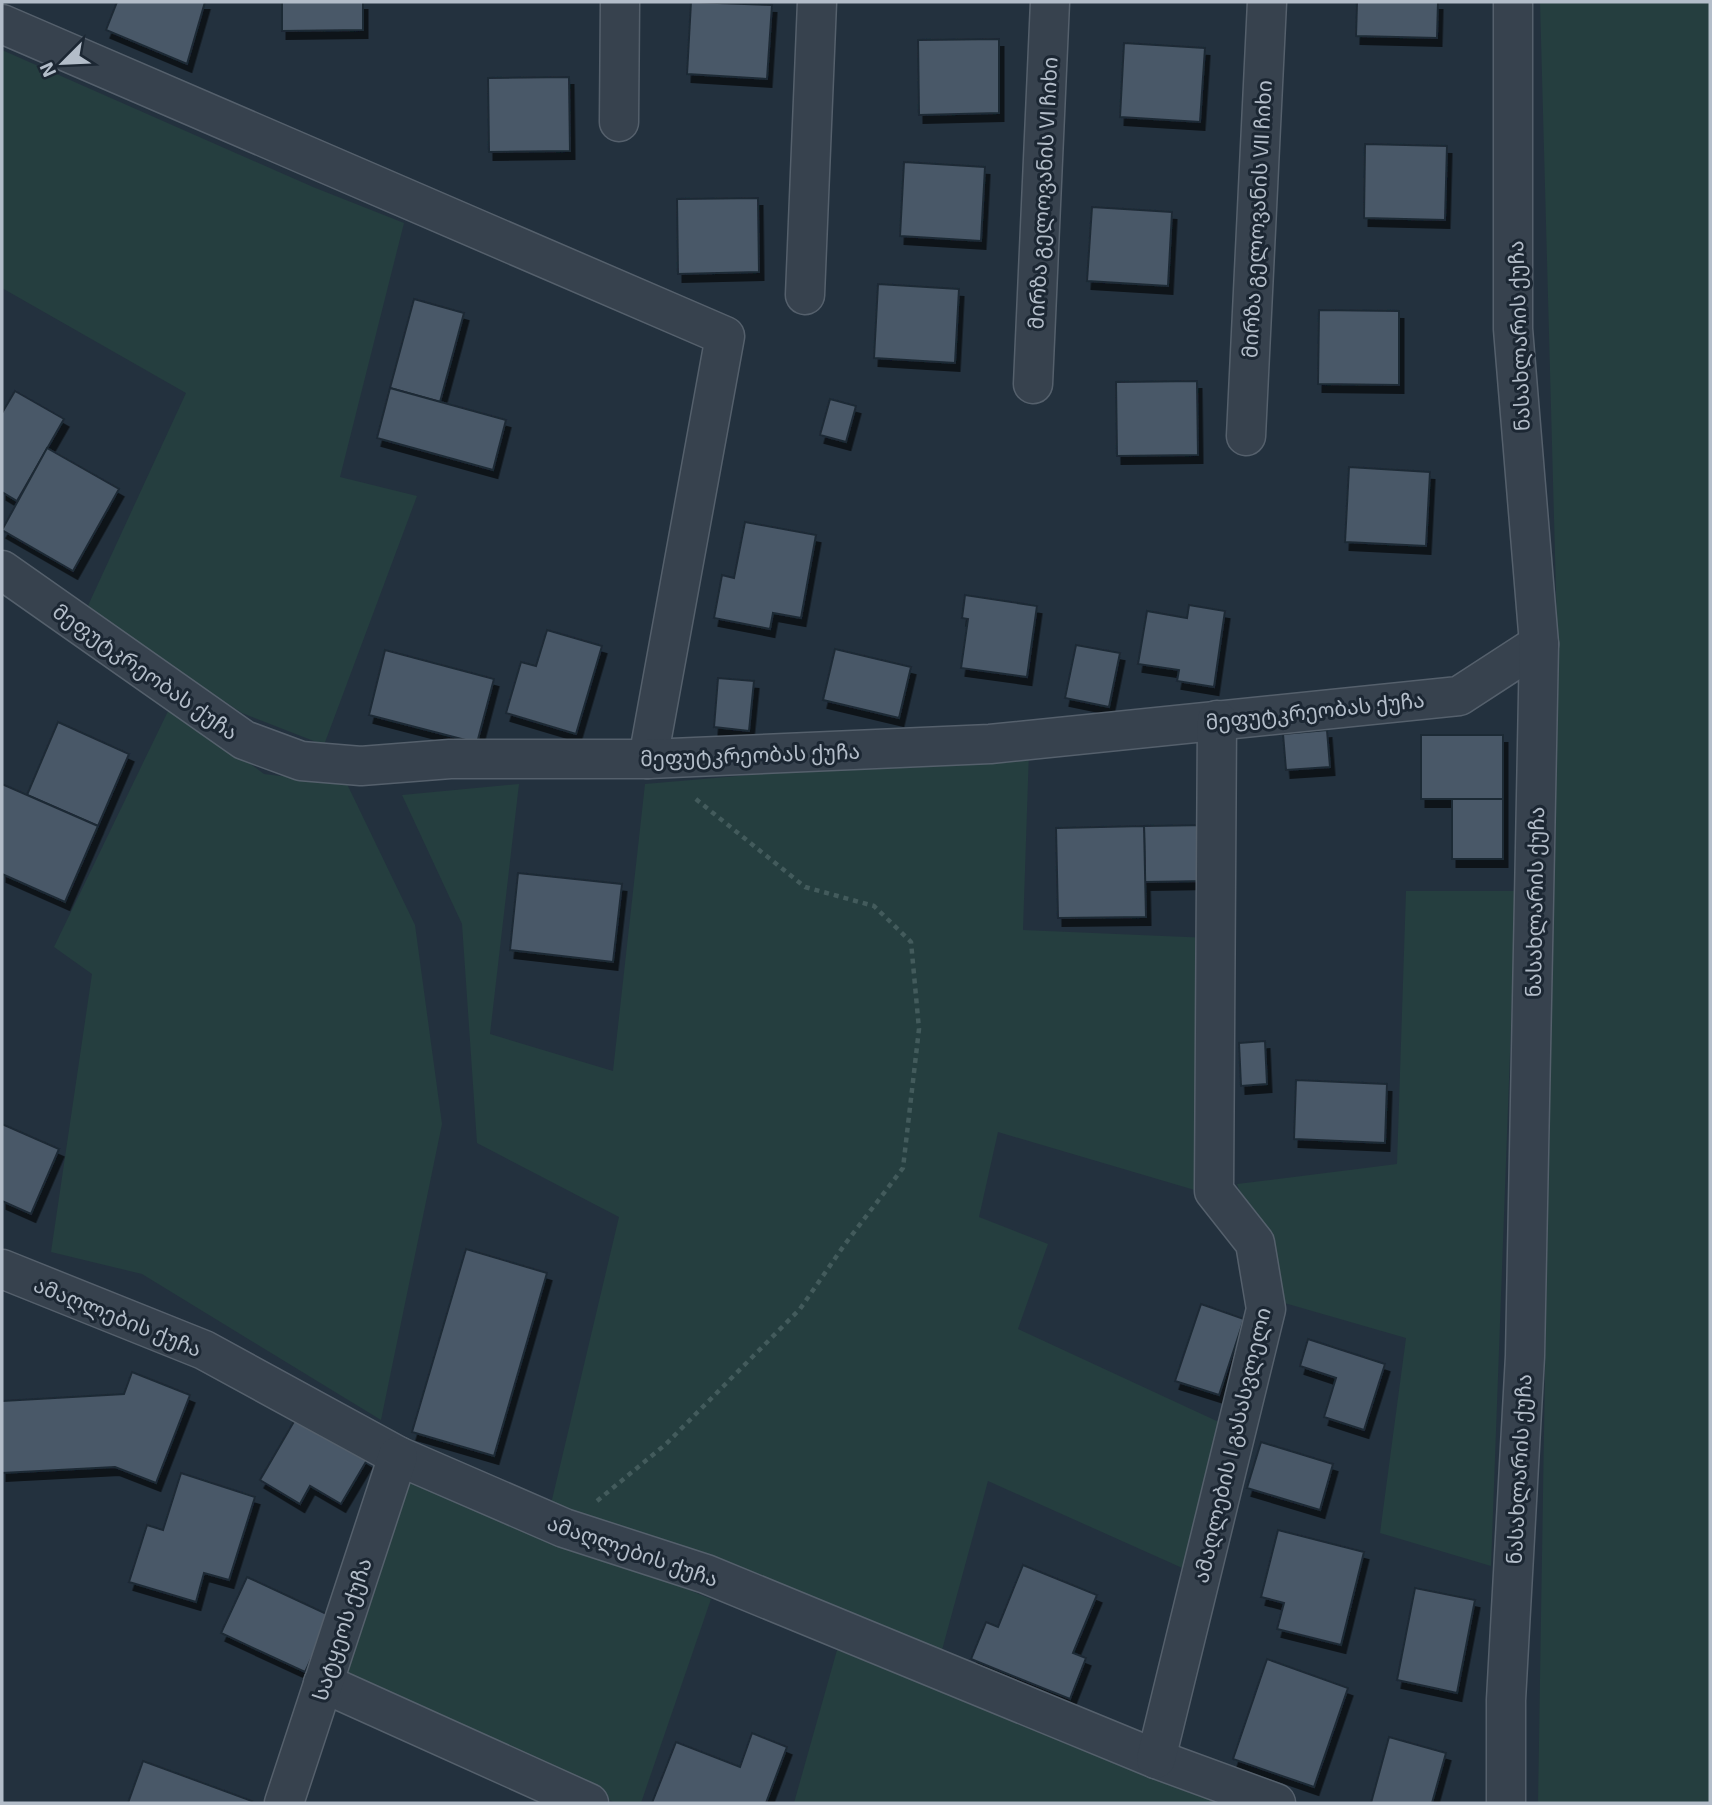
<svg xmlns="http://www.w3.org/2000/svg" width="1712" height="1805" font-family="'Exo 2','Noto Sans Georgian',sans-serif">
  <style>
    .green { fill: #253e3f }
    .building { fill: #495867; stroke: #1e2935; stroke-width: 2; filter: url(#shadow) }
    .lines { fill: none; stroke-linecap: round; stroke-linejoin: round }
    .street-casing { stroke: #55606c; stroke-width: 41 }
    .path { stroke: #435b5c; stroke-width: 4.5; stroke-dasharray: 5 5; stroke-linecap: butt }
    .street { stroke: #37424e; stroke-width: 38 }
    .labels { text-anchor: middle; dominant-baseline: central; stroke-width: 6; stroke-linejoin: round; paint-order: stroke }
    .street-label { font-size: 21px; fill: #b3bdc9; stroke: #1c2733 }
  </style>
  <defs>
    <filter id="shadow"><feDropShadow dx="4.5" dy="8" stdDeviation="0" flood-color="#0009"/></filter>
  </defs>
  <rect width="100%" height="100%" fill="#23313e"/>
  <!-- green -->
  <g class="green">
    <path d="M1540 2H1710V1803H1538L1557 629Z"/>
    <path d="M2 50 313 187 404 223 340 477 417 496 324 745 242 713 86 610 186 393 2 288Z"/>
    <path d="M171 705 264 774 347 784 415 925 442 1124 381 1420 142 1274 51 1252 92 974 54 947Z"/>
    <path d="M1029 751 1023 930 1210 938 1198 1191 998 1132 979 1217 1048 1244 1018 1329 1221 1423 1189 1571 988 1481 939 1661 551 1504 619 1217 477 1143 462 924 402 795 519 784 490 1034 613 1071 645 784Z"/>
    <path d="M1406 891H1516L1491 1566 1380 1533 1406 1338 1281 1302 1237 1184 1397 1164Z"/>
    <path d="M406 1474 711 1599 641 1803H616L336 1677Z"/>
    <path d="M837 1650 1228 1803H794Z"/>
  </g>
  <!-- building -->
  <g class="building">
    <path d="M117 2H205L187 64 106 30Z"/>
    <path d="M282 2H363V30L282 31Z"/>
    <path d="M691 2 772 5 767 79 687 74Z"/>
    <path d="M1357 2H1438L1437 38 1356 36Z"/>
    <path d="M999 39V113L919 115 918 40Z"/>
    <path d="M1124 43 1205 48 1200 122 1120 117Z"/>
    <path d="M569 77 570 151 489 152 488 78Z"/>
    <path d="M1365 144 1447 146 1445 220 1364 218Z"/>
    <path d="M904 162 985 167 981 241 900 236Z"/>
    <path d="M758 198 759 272 678 274 677 199Z"/>
    <path d="M1092 207 1172 212 1168 286 1087 281Z"/>
    <path d="M878 284 959 289 955 363 874 358Z"/>
    <path d="M414 299 464 313 440 402 390 388Z"/>
    <path d="M1319 310 1399 311V385L1318 384Z"/>
    <path d="M1197 381 1198 455 1117 456 1116 382Z"/>
    <path d="M390 388 506 420 493 470 377 438Z"/>
    <path d="M15 391 64 419 17 501 2 492V413Z"/>
    <path d="M830 399 856 406 846 442 820 435Z"/>
    <path d="M47 448 119 489 73 571 2 530Z"/>
    <path d="M1349 467 1430 472 1426 546 1345 542Z"/>
    <path d="M745 522 816 535 801 618 773 613 770 629 714 618 722 575 734 578Z"/>
    <path d="M965 595 1037 606 1027 677 961 668 968 619 962 618Z"/>
    <path d="M1189 605 1225 611 1214 687 1177 681 1179 670 1138 664 1147 611 1187 618Z"/>
    <path d="M547 630 602 646 576 734 506 713 521 662 536 666Z"/>
    <path d="M1076 645 1120 653 1109 707 1065 698Z"/>
    <path d="M835 649 911 667 899 718 823 700Z"/>
    <path d="M385 650 494 679 477 743 369 715Z"/>
    <path d="M718 678 754 681 749 731 714 727Z"/>
    <path d="M58 722 129 754 98 826 27 795Z"/>
    <path d="M1327 730 1330 767 1286 770 1283 734Z"/>
    <rect x="1421" y="735" width="82" height="64"/>
    <path d="M2 784 98 826 65 902 2 874Z"/>
    <rect x="1452" y="799" width="51" height="60"/>
    <path d="M1207 825 1208 881 1145 882 1144 826Z"/>
    <path d="M1144 826 1146 917 1058 918 1056 828Z"/>
    <path d="M518 873 622 884 613 962 510 950Z"/>
    <path d="M1265 1041 1267 1084 1241 1086 1239 1043Z"/>
    <path d="M1296 1080 1387 1084 1385 1143 1294 1139Z"/>
    <path d="M2 1124 59 1149 31 1214 2 1201Z"/>
    <path d="M466 1249 547 1273 494 1456 412 1432Z"/>
    <path d="M1201 1304 1244 1319 1219 1395 1175 1381Z"/>
    <path d="M1308 1339 1385 1364 1364 1430 1324 1417 1336 1378 1300 1366Z"/>
    <path d="M132 1372 190 1395 156 1483 115 1467 2 1473V1401L124 1394Z"/>
    <path d="M296 1418 367 1460 341 1504 310 1486 300 1504 260 1480Z"/>
    <path d="M1261 1442 1333 1464 1320 1510 1247 1488Z"/>
    <path d="M181 1473 255 1497 229 1580 204 1573 196 1602 129 1582 147 1525 163 1530Z"/>
    <path d="M1278 1530 1364 1552 1341 1645 1277 1629 1284 1603 1261 1597Z"/>
    <path d="M1023 1565 1097 1595 1073 1653 1086 1658 1070 1699 971 1659 986 1622 998 1627Z"/>
    <path d="M247 1577 331 1616 305 1672 221 1633Z"/>
    <path d="M1415 1588 1475 1600 1457 1693 1397 1680Z"/>
    <path d="M1267 1659 1348 1688 1314 1787 1233 1759Z"/>
    <path d="M752 1733 787 1747 766 1803H652L676 1742 740 1767Z"/>
    <path d="M1389 1737 1446 1753 1432 1803H1371Z"/>
    <path d="M143 1761 252 1801 251 1803H128Z"/>
  </g>
  <g class="lines">
    <!-- street casing -->
    <g class="street-casing">
      <g id="street">
        <path d="M2 24 725 336 648 759"/>
        <path d="M619 122 620 2"/>
        <path d="M805 295 817 2"/>
        <path d="M1033 384 1050 2"/>
        <path d="M1246 436 1267 2"/>
        <path d="M2 570 244 740 301 761 361 766 450 759H648L990 744 1459 696 1539 644"/>
        <path d="M2 1269 204 1350 398 1456 564 1528 706 1574 1156 1759 1276 1803"/>
        <path d="M323 1683 589 1803"/>
        <path d="M1156 1759 1266 1309 1255 1243 1214 1191 1217 720"/>
        <path d="M284 1803 398 1456"/>
        <path d="M1506 1803V1700L1525 1356 1539 644 1513 329V2"/>
      </g>
    </g>
    <!-- path -->
    <path class="path" d="M597 1501 666 1444 800 1309 845 1244 903 1168 919 1029 911 942 874 906 805 887 692 796"/>
    <!-- street -->
    <use href="#street" class="street"/>
  </g>
  <g class="labels">
    <!-- street labels -->
    <g class="street-label">
      <text transform="translate(1042 193) rotate(-87)">მირზა გელოვანის VI ჩიხი</text>
      <text transform="translate(1256 219) rotate(-87)">მირზა გელოვანის VII ჩიხი</text>
      <text transform="translate(1518 336) rotate(-92)">ნასახლარის ქუჩა</text>
      <text transform="translate(146 671) rotate(35)">მეფუტკრეობას ქუჩა</text>
      <text transform="translate(1315 710) rotate(-6)">მეფუტკრეობას ქუჩა</text>
      <text transform="translate(750 754) rotate(-2)">მეფუტკრეობას ქუჩა</text>
      <text transform="translate(1534 902) rotate(-89)">ნასახლარის ქუჩა</text>
      <text transform="translate(118 1316) rotate(22)">ამაღლების ქუჩა</text>
      <text transform="translate(1231 1445) rotate(-77)">ამაღლების I გასასვლელი</text>
      <text transform="translate(1518 1469) rotate(-87)">ნასახლარის ქუჩა</text>
      <text transform="translate(633 1550) rotate(19)">ამაღლების ქუჩა</text>
      <text transform="translate(341 1629) rotate(-72)">სატყეოს ქუჩა</text>
    </g>
  </g>
  <!-- border -->
  <rect width="1712" height="1805" fill="none" stroke="#b3bdc9" stroke-width="7"/>
  <!-- north arrow -->
  <g transform="translate(63 63) rotate(246)" stroke="#1c2733" stroke-width="5" paint-order="stroke">
  <path d="M0-5L12 26L0 18L-12 26Z" fill="#b3bdc9"/>
  <text y="-10" font-size="19" font-weight="bold" text-anchor="middle" fill="#b3bdc9">N</text>
  </g>
</svg>
